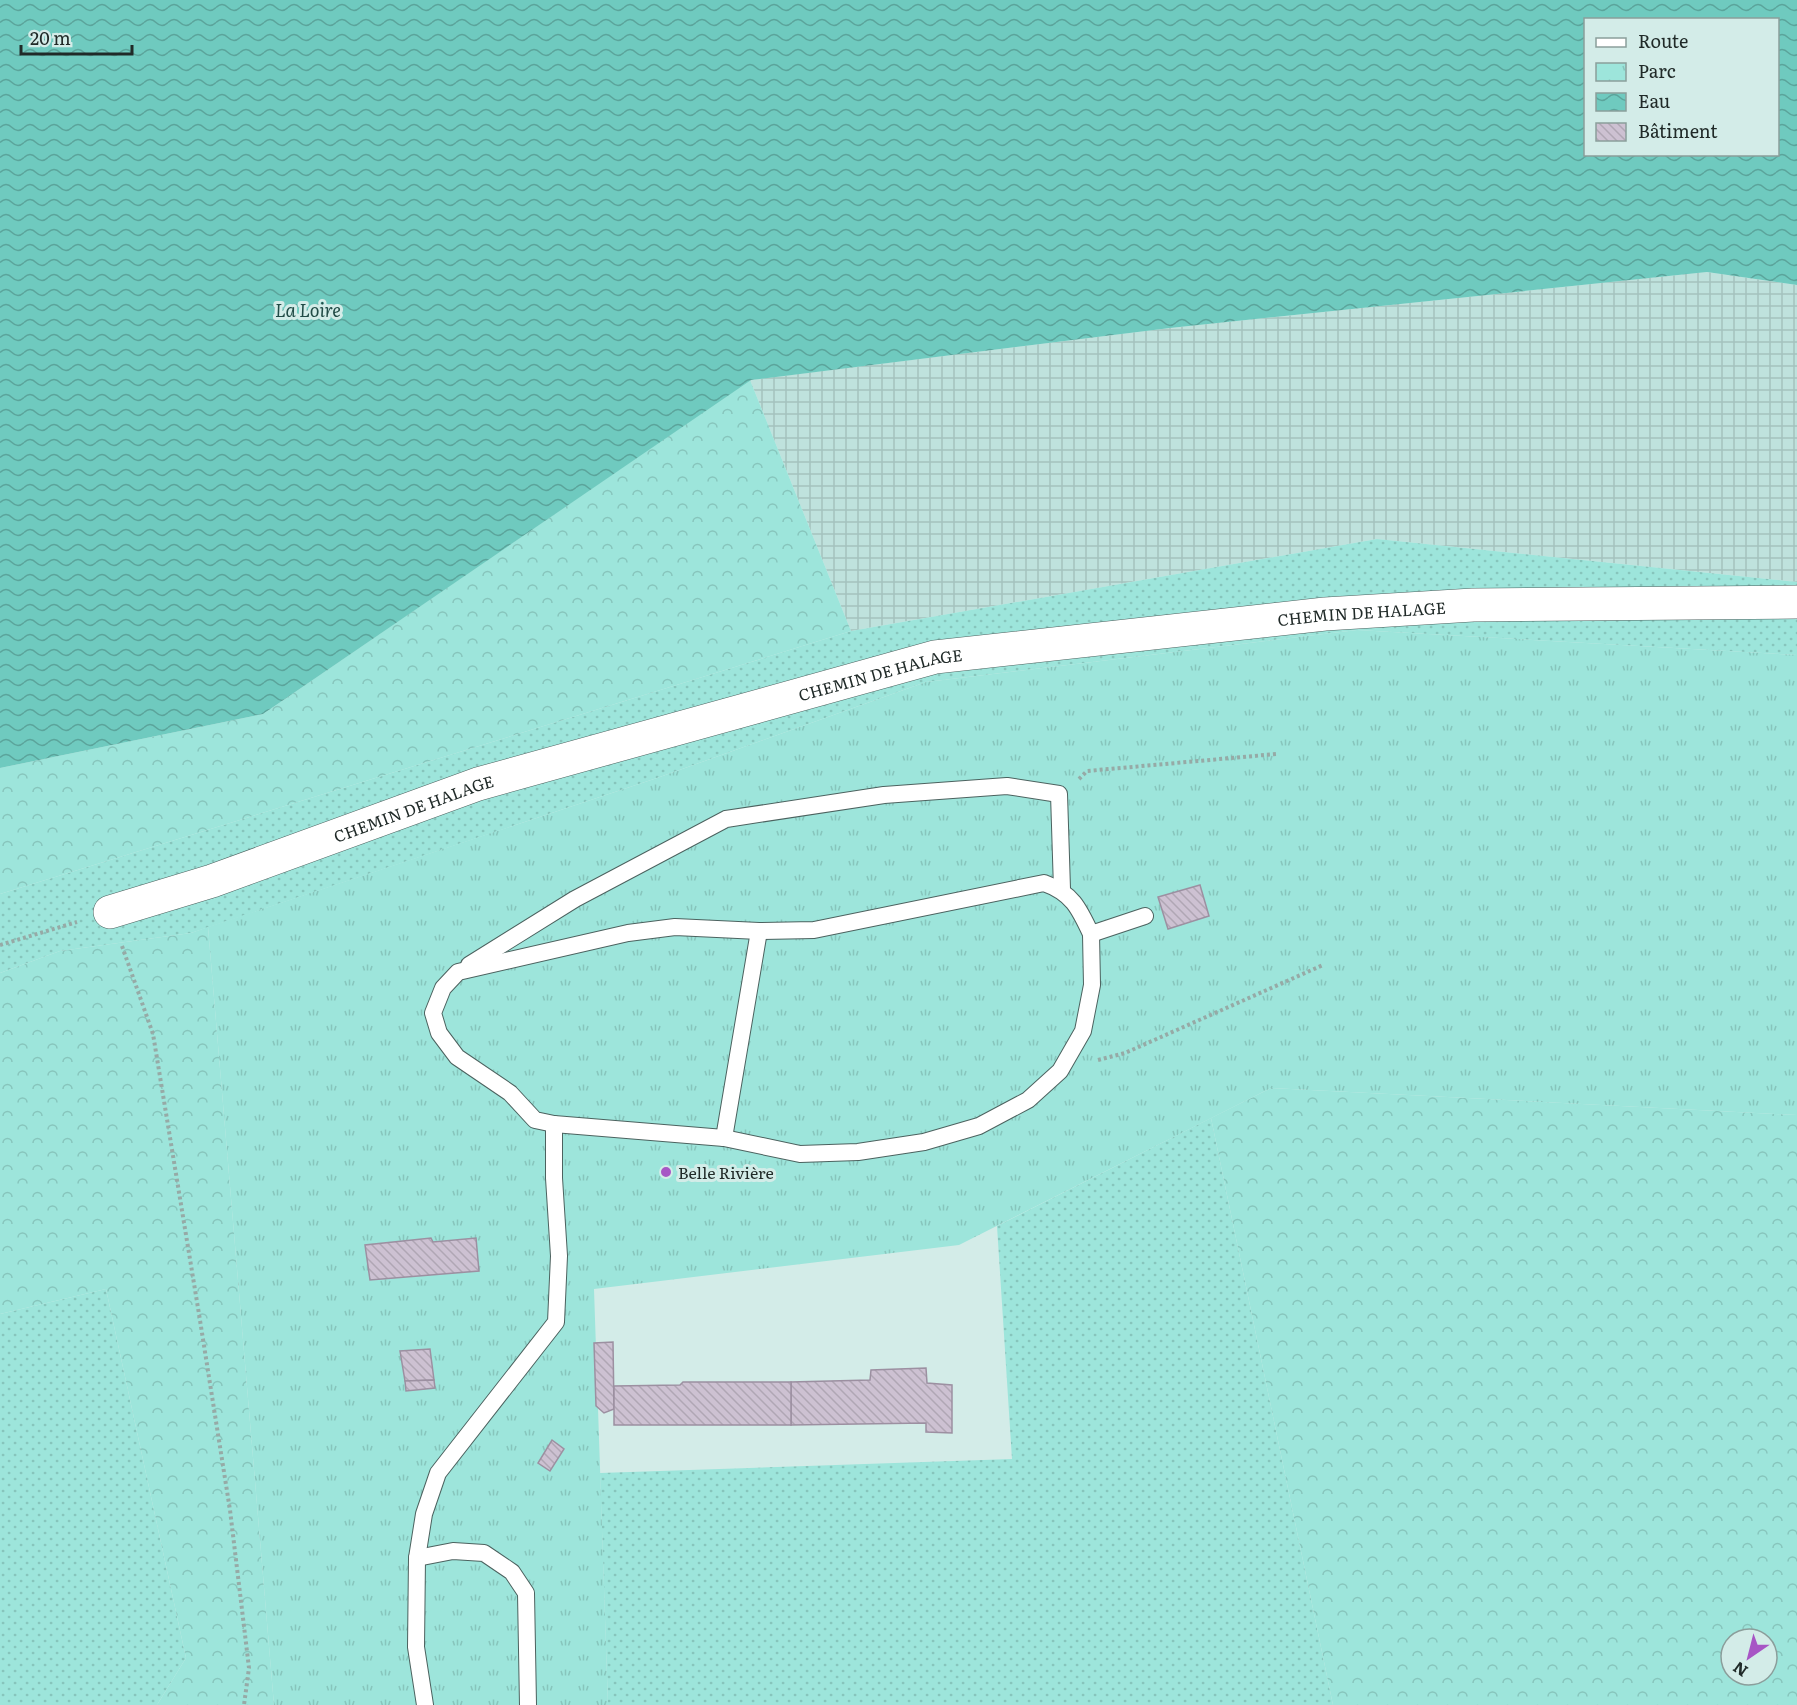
<svg xmlns="http://www.w3.org/2000/svg" width="1797" height="1705" font-family="Literata,serif">
  <style>
    .industrial { fill: url(#industrial-grid) }
    .grass { fill: url(#grass-dots) }
    .forest { fill: url(#forest-crowns); fill-rule: evenodd }
    .park { fill: url(#park-tufts) }
    .water { fill: url(#water-waves); fill-rule: evenodd }
    .building { fill: url(#building-back-hatch); stroke: #9c90a1; stroke-width: 1.5 }
    .lines { fill: none; stroke-linecap: round; stroke-linejoin: round }
    .service-casing { stroke: #4c625f; stroke-width: 18 }
    .minor-casing { stroke: #4c625f; stroke-width: 34 }
    .path { stroke: #96aaa6; stroke-width: 4; stroke-dasharray: 3 3; stroke-linecap: butt }
    .service { stroke: #fff; stroke-width: 16 }
    .minor { stroke: #fff; stroke-width: 33 }
    .poi-dot { fill: #a755c5; stroke: #d3ece8; stroke-width: 2 }
    .labels { text-anchor: middle; dominant-baseline: central; stroke-width: 6; stroke-linejoin: round; paint-order: stroke }
    .street-label { font-size: 16px; fill: #202a28; stroke: #d3ece8 }
    .poi-label { font-size: 16px; fill: #202a28; stroke: #d3ece8; text-anchor: start }
    .water-label { font-size: 18px; font-style: italic; fill: #214b46; stroke: #d3ece8 }
  </style>
  <defs>
    <pattern id="industrial-grid" width="8" height="8" patternUnits="userSpaceOnUse" patternTransform="scale(1.5)"><rect width="8" height="8" fill="#bfe2dd"/><path d="M0 4h8M4 0v8" fill="none" stroke="#a4c2be"/></pattern>
    <pattern id="grass-dots" width="8" height="8" patternUnits="userSpaceOnUse" patternTransform="scale(1.5)"><rect width="8" height="8" fill="#9de5db"/><path d="M2 2h.1M6 6h.1" fill="none" stroke="#87c5bc" stroke-width="1.8" stroke-linecap="round"/></pattern>
    <pattern id="forest-crowns" width="20" height="18" patternUnits="userSpaceOnUse" patternTransform="scale(1.5)"><rect width="20" height="18" fill="#9de5db"/><path d="M2 6a3 3 0 1 1 6 0M12 15a3 3 0 1 1 6 0" fill="none" stroke="#87c5bc"/></pattern>
    <pattern id="park-tufts" width="24" height="20" patternUnits="userSpaceOnUse" patternTransform="scale(1.5)"><rect width="24" height="20" fill="#9de5db"/><path d="M3 7l-1-3M5 7V3M7 7l1-3M15 17l-1-3M17 17v-4M19 17l1-3" fill="none" stroke="#87c5bc"/></pattern>
    <pattern id="water-waves" width="16" height="10" patternUnits="userSpaceOnUse" patternTransform="scale(1.5)"><rect width="16" height="10" fill="#6fcabf"/><path d="M0 5q4-4 8 0t8 0" fill="none" stroke="#5ba49b"/></pattern>
    <pattern id="building-back-hatch" width="6" height="6" patternUnits="userSpaceOnUse" patternTransform="scale(1.5)"><rect width="6" height="6" fill="#cdc1d2"/><path d="M-1 5l2 2M0 0l6 6M5-1l2 2" fill="none" stroke="#b0a6b4"/></pattern>
  </defs>
  <rect width="100%" height="100%" fill="#d3ece8"/>
  <!-- industrial -->
  <path class="industrial" d="M1707 272 1797 285V582L1377 539 851 631 750 380 1170 328Z"/>
  <!-- grass -->
  <g class="grass">
    <path d="M1377 539 1797 582V655L1357 630 926 682 657 778 191 933 60 951 0 973V894L851 631Z"/>
    <path d="M1211 1118 1333 1705H608L600 1473 1012 1459 997 1226Z"/>
    <path d="M106 1289 186 1658 157 1705H0V1314Z"/>
  </g>
  <!-- forest -->
  <g class="forest">
    <path d="M750 380 851 631 0 894V768L263 714Z"/>
    <path d="M208 927 274 1705H157L186 1658 106 1289 0 1314V973L60 951 191 933Z"/>
    <path d="M1271 1088 1797 1115V1705H1333L1211 1118ZM1731 1639H1767V1675H1731Z"/>
  </g>
  <!-- park -->
  <path class="park" d="M1357 630 1797 655V1115L1271 1088 959 1245 594 1289 608 1705H274L208 927 657 778 926 682Z"/>
  <!-- water -->
  <path class="water" d="M0 0H1797V285L1707 272 1170 328 751 380 263 714 0 768ZM1586 20H1778V154H1586Z"/>
  <!-- building -->
  <g class="building">
    <path d="M1200 885 1209 916 1168 929 1158 897Z"/>
    <path d="M431 1238 433 1242 476 1238 479 1271 370 1280 365 1245Z"/>
    <path d="M613 1342 614 1409 604 1413 596 1406 594 1343Z"/>
    <path d="M430 1349 434 1380 405 1381 400 1351Z"/>
    <path d="M926 1368 927 1383 952 1385V1433L926 1432V1423L791 1425V1382L870 1380 871 1370Z"/>
    <path d="M434 1380 435 1388 406 1391 405 1381Z"/>
    <path d="M683 1382H791V1425H614V1386L680 1385Z"/>
    <path d="M552 1440 564 1449 550 1471 538 1463Z"/>
  </g>
  <g class="lines">
    <!-- service casing -->
    <g class="service-casing">
      <g id="service">
        <path d="M469 965 575 899 726 819 884 795 1007 786 1059 794 1062 889"/>
        <path d="M554 1124 724 1138 800 1154 858 1152 924 1142 979 1126 1028 1100 1060 1071 1083 1031 1092 985 1091 934"/>
        <path d="M724 1138 759 931"/>
        <path d="M417 1558 453 1551 484 1553 512 1572 526 1593 528 1705"/>
        <path d="M425 1705 416 1647 417 1558 424 1514 438 1473 556 1322 559 1256 554 1178V1124L535 1120 510 1093 457 1057 439 1033 433 1013 443 988 458 972 628 933 675 927 759 931 814 930 1044 883C1072 893 1079 908 1091 934L1145 916"/>
      </g>
    </g>
    <!-- minor casing -->
    <g class="minor-casing">
      <g id="minor">
        <path id="s1" d="M110 912 212 881 478 784 935 657 1325 614 1473 605 1797 602"/>
      </g>
    </g>
    <!-- path -->
    <g class="path">
      <path d="M1079 779 1087 771 1276 754"/>
      <path d="M0 945 77 922"/>
      <path d="M122 946 153 1034 199 1314 230 1510 249 1668 244 1705"/>
      <path d="M1098 1060 1125 1053 1323 965"/>
    </g>
    <!-- service -->
    <use href="#service" class="service"/>
    <!-- minor -->
    <use href="#minor" class="minor"/>
  </g>
  <!-- markers -->
  <circle class="poi-dot" cx="666" cy="1172" r="6"/>
  <g class="labels">
    <!-- street labels -->
    <g class="street-label">
      <text stroke="none"><textPath href="#s1" startOffset="1293">CHEMIN DE HALAGE</textPath></text>
      <text stroke="none"><textPath href="#s1" startOffset="807">CHEMIN DE HALAGE</textPath></text>
      <text stroke="none"><textPath href="#s1" startOffset="321">CHEMIN DE HALAGE</textPath></text>
    </g>
    <!-- poi labels -->
    <g class="poi-label">
      <text x="678" y="1172">Belle Rivière</text>
    </g>
    <!-- water labels -->
    <g class="water-label">
      <text x="308" y="309">La Loire</text>
    </g>
  </g>
  <!-- legend -->
  <rect x="1584" y="18" width="195" height="138" fill="#d3ece8" stroke="#8b9e9b" stroke-width="1.5"/>
  <rect x="1596" y="38" width="30" height="9" fill="#ffffff" stroke="#8b9e9b" stroke-width="1.5"/>
  <text x="1638" y="48" font-size="18" fill="#202a28">Route</text>
  <rect x="1596" y="63" width="30" height="18" fill="url(#park-tufts)" stroke="#8b9e9b" stroke-width="1.5"/>
  <text x="1638" y="78" font-size="18" fill="#202a28">Parc</text>
  <rect x="1596" y="93" width="30" height="18" fill="url(#water-waves)" stroke="#8b9e9b" stroke-width="1.5"/>
  <text x="1638" y="108" font-size="18" fill="#202a28">Eau</text>
  <rect x="1596" y="123" width="30" height="18" fill="url(#building-back-hatch)" stroke="#8b9e9b" stroke-width="1.5"/>
  <text x="1638" y="138" font-size="18" fill="#202a28">Bâtiment</text>
  <!-- north arrow -->
  <g transform="translate(1749 1657) rotate(215)"><circle r="28" fill="#d3ece8" stroke="#8b9e9b" stroke-width="1.5"/>
  <path d="M0-4.5L10 22L0 15L-10 22Z" fill="#a755c5"/>
  <text y="-9" font-size="16" font-weight="bold" text-anchor="middle" fill="#202a28">N</text>
  </g>
  <!-- scale -->
  <path d="M21 45v9h111v-9" fill="none" stroke="#202a28" stroke-width="3"/>
  <text x="30" y="45" font-size="18" fill="#202a28" stroke="#d3ece8" stroke-width="4.5" paint-order="stroke">20 m</text>
</svg>
